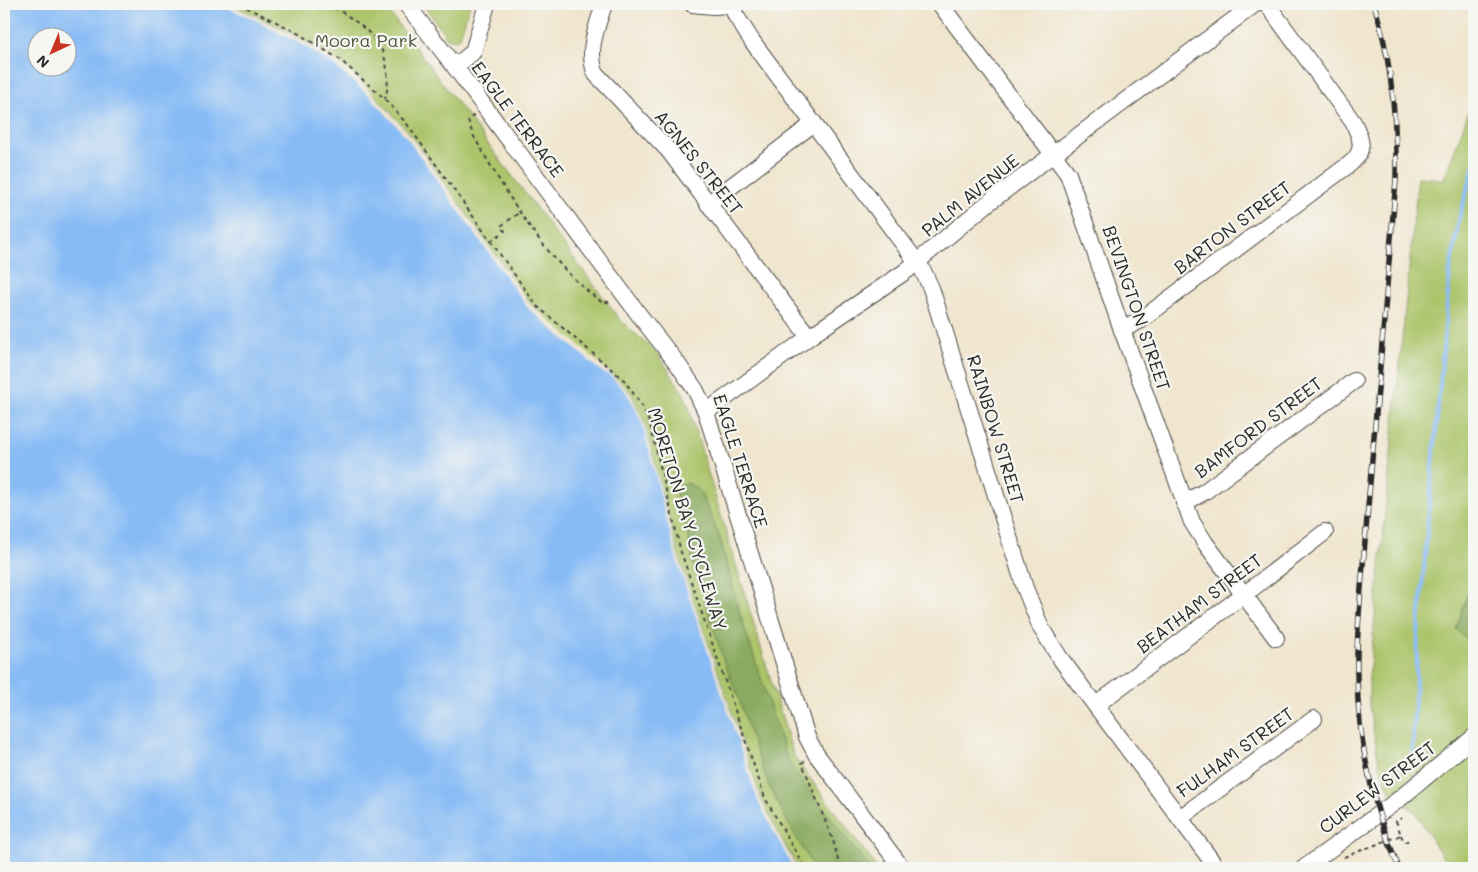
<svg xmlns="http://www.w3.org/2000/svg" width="1478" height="872" font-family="Mali,sans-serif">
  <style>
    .green { fill: #acc46a; stroke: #6c784a }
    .forest { fill: #89aa5e; stroke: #5a6a44 }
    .water { fill: #87bbf5; stroke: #597390; fill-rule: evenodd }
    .pier { fill: #f0e5cd }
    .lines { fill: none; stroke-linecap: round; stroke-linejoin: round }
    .stream { stroke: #87bbf5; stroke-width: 4 }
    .minor-casing { stroke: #494743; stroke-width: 18 }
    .path { stroke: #494743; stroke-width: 2; stroke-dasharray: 4 4; stroke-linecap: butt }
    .minor { stroke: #fff; stroke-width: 16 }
    .rail-casing { stroke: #2b2b2b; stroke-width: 5.5 }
    .rail { stroke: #f6f6f2; stroke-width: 4; stroke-dasharray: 11; stroke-linecap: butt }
    .labels { text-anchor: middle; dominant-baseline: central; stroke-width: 4.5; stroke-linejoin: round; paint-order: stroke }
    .park-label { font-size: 18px; fill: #52593e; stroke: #f6f6f2 }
    .street-label { font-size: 18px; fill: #2b2b2b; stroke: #f6f6f2 }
  </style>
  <rect width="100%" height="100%" fill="#f6f6f2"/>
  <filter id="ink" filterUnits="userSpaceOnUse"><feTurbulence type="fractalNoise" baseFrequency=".02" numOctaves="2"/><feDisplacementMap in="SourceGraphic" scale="10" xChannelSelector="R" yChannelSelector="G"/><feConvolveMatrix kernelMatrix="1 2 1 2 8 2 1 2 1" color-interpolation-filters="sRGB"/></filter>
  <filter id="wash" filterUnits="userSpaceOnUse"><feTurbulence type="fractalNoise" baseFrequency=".0096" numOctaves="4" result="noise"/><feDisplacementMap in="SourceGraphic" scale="20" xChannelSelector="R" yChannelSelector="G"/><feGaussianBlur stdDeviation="1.12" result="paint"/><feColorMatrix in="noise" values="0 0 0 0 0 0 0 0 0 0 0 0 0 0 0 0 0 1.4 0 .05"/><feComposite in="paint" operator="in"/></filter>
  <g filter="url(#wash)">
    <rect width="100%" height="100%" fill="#f0e5cd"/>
    <!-- green -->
    <g class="green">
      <path d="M225 4H383L621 321 658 354 685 396 794 757 877 868H799L757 799 527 304 336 63 284 29Z"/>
      <path d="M423 4H470L460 37 457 40 447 38Z"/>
      <path d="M1474 97V868H1449L1416 813 1390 792 1379 763 1369 706V677L1418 177 1444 179Z"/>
    </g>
    <!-- forest -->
    <g class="forest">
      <path d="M688 483 700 491 720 538 740 614 784 749 794 771 870 868H814L790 827 769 786 751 737 737 693 725 665 693 564 687 528 679 506 674 486Z"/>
      <path d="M1474 584V646L1456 629 1467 595Z"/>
    </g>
    <!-- water -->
    <path class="water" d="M4 4H229L284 30 322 52 359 79 407 131 531 305 619 381 631 394 645 426 678 556 761 800 796 868H4ZM38 38H68V68H38Z"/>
    <!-- pier -->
    <path class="pier" d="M218 4H229L284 30 334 59 359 79 407 131 531 305 580 346 619 381 631 394 645 426 678 556 761 800 796 868H793L758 801 676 557 643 426 635 407 627 393 608 373 606 375 528 308 423 160 404 134 369 95 331 63 301 44 254 19Z"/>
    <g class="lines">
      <!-- stream -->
      <path class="stream" d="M1412 759 1418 635 1450 271 1460 214 1474 167"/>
    </g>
  </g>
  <g filter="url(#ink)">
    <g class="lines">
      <!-- minor casing -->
      <g class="minor-casing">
        <g id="minor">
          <path d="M406 4 455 67 640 316 677 363 695 389 706 412 807 737 816 754 902 868"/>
          <path d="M604 4C597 27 586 51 596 74L669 151 809 337"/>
          <path d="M692 4 713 6 731 5"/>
          <path d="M731 4 736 16 752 41 922 269 931 288 1025 588 1041 628 1060 658 1217 868"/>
          <path d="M940 4 1068 174 1122 330 1192 522 1206 544 1276 638"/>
          <path d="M455 67 473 52 487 4"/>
          <path d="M708 204 814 123"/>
          <path d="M1122 330 1141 320 1351 163C1366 150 1361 138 1353 122L1267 4"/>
          <path d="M706 412 809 337 906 271 988 203 1255 4"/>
          <path d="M1184 503 1204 492 1354 381"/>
          <path d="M1096 705 1254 587 1325 532"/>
          <path d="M1180 818 1314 719"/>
          <path d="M1304 868 1398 800 1474 737"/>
        </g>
      </g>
      <!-- path -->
      <g class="path">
        <path d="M239 4 291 29 339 59 385 99 407 124 537 306 624 380 642 406 650 424 681 552 765 798 805 868"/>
        <path d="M327 4C344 12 369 29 379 45 388 59 390 84 385 99"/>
        <path d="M474 115 468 120 473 135C508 196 545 261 603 303L612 301"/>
        <path d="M491 241 505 231 501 226 520 212"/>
        <path d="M805 761 802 763 833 840 840 868"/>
        <path d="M1401 835 1404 842 1411 840"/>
        <path d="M1344 857 1401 835 1396 821 1402 818"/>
        <path d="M1333 868 1338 862"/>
      </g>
      <!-- minor -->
      <use href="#minor" class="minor"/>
      <!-- rail casing -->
      <g class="rail-casing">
        <path id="rail" d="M1374 4C1392 61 1397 120 1396 180L1361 588C1359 617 1356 646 1357 676 1358 741 1373 808 1399 868"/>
      </g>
      <!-- rail -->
      <use href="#rail" class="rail"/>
    </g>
  </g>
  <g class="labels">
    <!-- park labels -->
    <g class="park-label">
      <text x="366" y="40">Moora Park</text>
    </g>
    <!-- street labels -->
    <g class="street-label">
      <text transform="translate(518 119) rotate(53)">EAGLE TERRACE</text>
      <text transform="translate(699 162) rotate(51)">AGNES STREET</text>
      <text transform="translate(970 195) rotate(-39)">PALM AVENUE</text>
      <text transform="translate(1232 227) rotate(-37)">BARTON STREET</text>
      <text transform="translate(1137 308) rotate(71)">BEVINGTON STREET</text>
      <text transform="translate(1258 427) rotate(-37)">BAMFORD STREET</text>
      <text transform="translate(996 429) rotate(73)">RAINBOW STREET</text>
      <text transform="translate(741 461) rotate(72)">EAGLE TERRACE</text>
      <text transform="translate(688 519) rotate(73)">MORETON BAY CYCLEWAY</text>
      <text transform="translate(1199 603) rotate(-37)">BEATHAM STREET</text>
      <text transform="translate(1235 752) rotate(-36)">FULHAM STREET</text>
      <text transform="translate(1377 787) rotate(-37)">CURLEW STREET</text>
    </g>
  </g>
  <!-- margin -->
  <rect width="1478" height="872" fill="none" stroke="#f6f6f2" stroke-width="20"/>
  <!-- north arrow -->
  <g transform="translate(52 52) rotate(224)"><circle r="24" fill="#f6f6f2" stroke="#a5a5a2"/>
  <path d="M0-4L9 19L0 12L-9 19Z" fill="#c8321e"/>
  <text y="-8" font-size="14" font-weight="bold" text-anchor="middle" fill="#2b2b2b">N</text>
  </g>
</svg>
